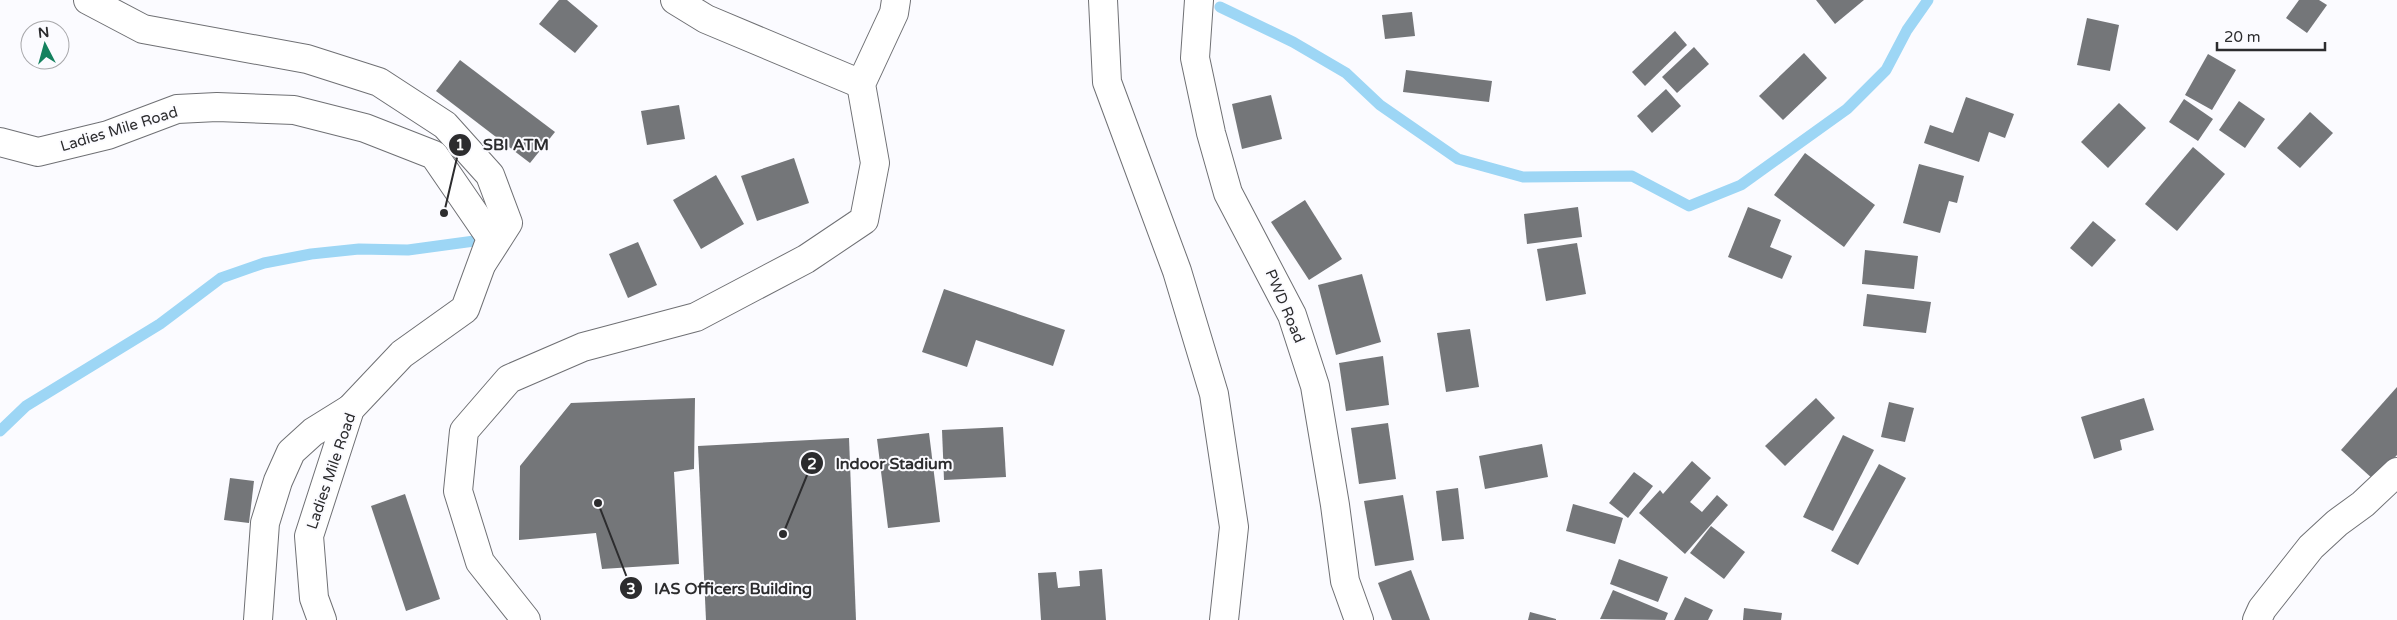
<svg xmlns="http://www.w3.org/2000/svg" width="2397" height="620" font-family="'Varela Round',sans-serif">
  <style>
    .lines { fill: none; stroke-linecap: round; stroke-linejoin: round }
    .stream { stroke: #9dd6f5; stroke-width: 11 }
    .building { fill: #747679 }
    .minor-casing { stroke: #6f7074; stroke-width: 30 }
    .tertiary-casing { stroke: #6f7074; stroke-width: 30 }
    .trunk-casing { stroke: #6f7074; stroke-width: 30 }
    .minor { stroke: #fff; stroke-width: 28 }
    .tertiary { stroke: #fff; stroke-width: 28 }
    .trunk { stroke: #fff; stroke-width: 28 }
    .labels { text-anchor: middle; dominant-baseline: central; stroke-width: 4; stroke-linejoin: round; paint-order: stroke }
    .street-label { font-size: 15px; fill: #2c2c2e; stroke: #fbfbff }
    .leader { fill: none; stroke: #2c2c2e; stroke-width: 2 }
    .callout-dot { fill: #2c2c2e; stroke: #fbfbff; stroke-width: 2 }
    .mark-label { font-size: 15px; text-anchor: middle; font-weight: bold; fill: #fff }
    .callout-label { font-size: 16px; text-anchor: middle; font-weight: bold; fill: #2c2c2e; stroke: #fbfbff; stroke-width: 4; stroke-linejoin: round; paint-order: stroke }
  </style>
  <rect width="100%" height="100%" fill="#fbfbff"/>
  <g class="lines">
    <!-- stream -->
    <g class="stream">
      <path d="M1220 7 1293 42 1346 73 1380 105 1458 159 1523 177 1632 176 1689 206 1741 185 1847 109 1886 70 1907 30 1928 0"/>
      <path d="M0 431 26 406 160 324 221 278 264 263 311 254 359 249 408 250 489 239"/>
    </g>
  </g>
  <!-- building -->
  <g class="building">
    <path d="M559 0H567L598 26 575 53 539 24Z"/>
    <path d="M1816 0H1864L1835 24Z"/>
    <path d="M2299 0H2319L2327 5 2307 33 2286 18Z"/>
    <path d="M1412 12 1415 36 1385 39 1382 15Z"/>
    <path d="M2087 18 2119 25 2110 71 2077 65Z"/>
    <path d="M1675 31 1687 45 1645 86 1632 72Z"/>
    <path d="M1694 47 1709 64 1677 93 1662 77Z"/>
    <path d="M1804 53 1827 78 1783 120 1759 96Z"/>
    <path d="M2208 54 2236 70 2212 110 2185 95Z"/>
    <path d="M460 60 555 132 530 163 436 91Z"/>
    <path d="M1406 70 1492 81 1489 102 1403 92Z"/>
    <path d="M1666 89 1681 106 1652 133 1637 116Z"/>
    <path d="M1271 95 1282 139 1242 149 1232 104Z"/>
    <path d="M1966 97 2014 114 2005 138 1989 132 1979 162 1924 143 1930 125 1953 133Z"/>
    <path d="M2184 99 2213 119 2198 141 2169 122Z"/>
    <path d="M2239 101 2265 119 2245 148 2219 130Z"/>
    <path d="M2119 103 2146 128 2108 168 2081 142Z"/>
    <path d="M679 105 685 139 647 145 641 111Z"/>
    <path d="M2310 112 2333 133 2300 168 2277 148Z"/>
    <path d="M2193 147 2225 174 2177 231 2145 204Z"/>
    <path d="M1805 153 1875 205 1844 247 1774 195Z"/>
    <path d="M794 158 809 203 757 221 741 176Z"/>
    <path d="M1919 164 1964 176 1957 203 1949 201 1940 233 1903 223Z"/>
    <path d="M716 175 744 224 701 249 673 200Z"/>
    <path d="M1305 200 1342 259 1309 280 1271 222Z"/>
    <path d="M1578 207 1582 237 1527 244 1524 214Z"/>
    <path d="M1748 207 1781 220 1770 247 1792 256 1782 279 1728 257Z"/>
    <path d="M2093 221 2116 240 2092 267 2070 248Z"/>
    <path d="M638 242 657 285 628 298 609 254Z"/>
    <path d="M1577 243 1586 294 1546 301 1537 249Z"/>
    <path d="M1865 250 1918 256 1914 289 1862 284Z"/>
    <path d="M1362 274 1381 342 1336 355 1318 285Z"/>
    <path d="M944 289 1065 330 1053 366 976 340 967 367 922 352Z"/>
    <path d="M1867 294 1931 302 1926 333 1863 326Z"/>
    <path d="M1470 329 1479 387 1446 392 1437 333Z"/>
    <path d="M1383 356 1389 405 1346 411 1339 363Z"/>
    <path d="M2397 387V455L2374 480 2341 450Z"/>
    <path d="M695 398 694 469 674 472 679 564 602 569 596 533 519 540 520 466 571 403Z"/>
    <path d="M1816 398 1835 418 1785 466 1765 446Z"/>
    <path d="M2144 398 2154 430 2120 440 2122 450 2094 459 2081 417Z"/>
    <path d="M1889 402 1914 408 1905 442 1881 437Z"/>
    <path d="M1388 423 1396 479 1359 484 1351 428Z"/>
    <path d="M1003 427 1006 477 944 480 942 430Z"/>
    <path d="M929 433 940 522 888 528 877 439Z"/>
    <path d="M1843 435 1874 450 1833 531 1803 517Z"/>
    <path d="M849 438 856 620H706L698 446Z"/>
    <path d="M1542 444 1548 477 1485 489 1479 456Z"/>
    <path d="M1692 461 1711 478 1690 502 1702 512 1717 495 1728 505 1685 554 1639 513 1660 490 1663 494Z"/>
    <path d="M1879 464 1906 478 1858 565 1831 551Z"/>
    <path d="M1634 472 1653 486 1628 518 1609 503Z"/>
    <path d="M230 478 254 481 249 523 224 520Z"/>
    <path d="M1458 488 1464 539 1442 541 1436 491Z"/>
    <path d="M405 494 440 599 406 611 371 506Z"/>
    <path d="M1403 495 1414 560 1375 566 1364 501Z"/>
    <path d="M1573 504 1623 518 1615 544 1566 531Z"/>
    <path d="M1711 526 1745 552 1724 579 1690 553Z"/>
    <path d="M1619 559 1668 577 1658 602 1610 584Z"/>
    <path d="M1102 569 1106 620H1041L1038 573 1056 572 1058 588 1080 586 1079 571Z"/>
    <path d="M1411 570 1430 620H1392L1378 583Z"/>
    <path d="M1613 590 1668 613 1665 620 1600 619Z"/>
    <path d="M1685 597 1713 610 1708 620H1674Z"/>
    <path d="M1744 608 1782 613 1781 620H1743Z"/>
    <path d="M1530 612 1556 619V620H1528Z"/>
  </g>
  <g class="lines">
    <!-- minor casing -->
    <g class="minor-casing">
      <g id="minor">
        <path d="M88 0 143 29 307 59 379 82 445 125 490 175 508 223 483 262"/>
        <path d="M675 0 706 19 861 84"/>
        <path d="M526 620 480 562 458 491 464 431 509 379 583 347 696 317 806 259 864 220 875 163 861 84 894 13 896 0"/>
        <path d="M2257 620 2262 609 2311 547 2337 523 2363 504 2397 472"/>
      </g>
    </g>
    <!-- tertiary casing -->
    <g class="tertiary-casing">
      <g id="tertiary">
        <path d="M1199 0 1195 58 1211 133 1228 193 1292 315 1315 386 1335 505 1345 581 1359 620"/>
        <path d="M0 142 38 152 108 135 177 109 217 107 294 110 365 128 434 155 491 238 465 309 402 354 350 409 309 536 314 598 322 620"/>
        <path d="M258 620 265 523 278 481 291 452 313 432 350 409"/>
      </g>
    </g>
    <!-- trunk casing -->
    <g class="trunk-casing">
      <path id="trunk" d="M1103 0 1107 82 1177 271 1214 394 1234 527 1224 620"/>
    </g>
    <!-- minor -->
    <use href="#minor" class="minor"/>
    <!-- tertiary -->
    <use href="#tertiary" class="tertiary"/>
    <!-- trunk -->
    <use href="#trunk" class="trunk"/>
  </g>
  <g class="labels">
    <!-- street labels -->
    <g class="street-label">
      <text transform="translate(119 129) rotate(-17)">Ladies Mile Road</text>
      <text transform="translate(1285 306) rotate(67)">PWD Road</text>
      <text transform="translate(331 471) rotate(-71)">Ladies Mile Road</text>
    </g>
  </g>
  <!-- callouts -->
  <path class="leader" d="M444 213L460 145M783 534L812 463M598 503L631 588"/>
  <g class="callout-dot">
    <circle cx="444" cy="213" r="5"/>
    <circle cx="783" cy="534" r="5"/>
    <circle cx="598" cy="503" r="5"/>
    <circle cx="460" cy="145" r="12"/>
    <circle cx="812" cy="463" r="12"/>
    <circle cx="631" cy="588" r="12"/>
  </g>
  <g class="mark-label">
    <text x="460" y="150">1</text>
    <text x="812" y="469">2</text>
    <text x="631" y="594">3</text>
  </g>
  <g class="callout-label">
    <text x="516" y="150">SBI ATM</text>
    <text x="894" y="469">Indoor Stadium</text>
    <text x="733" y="594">IAS Officers Building</text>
  </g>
  <!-- north arrow -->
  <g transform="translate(45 45) rotate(354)"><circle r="24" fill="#fbfbff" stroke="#a8a8ab"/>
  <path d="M0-4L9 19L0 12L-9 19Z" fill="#14815e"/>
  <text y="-8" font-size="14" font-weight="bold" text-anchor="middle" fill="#2c2c2e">N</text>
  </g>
  <!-- scale -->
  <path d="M2217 42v8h108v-8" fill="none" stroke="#2c2c2e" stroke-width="2.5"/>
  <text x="2224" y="42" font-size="15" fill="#2c2c2e" stroke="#fbfbff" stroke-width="4" paint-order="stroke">20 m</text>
</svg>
